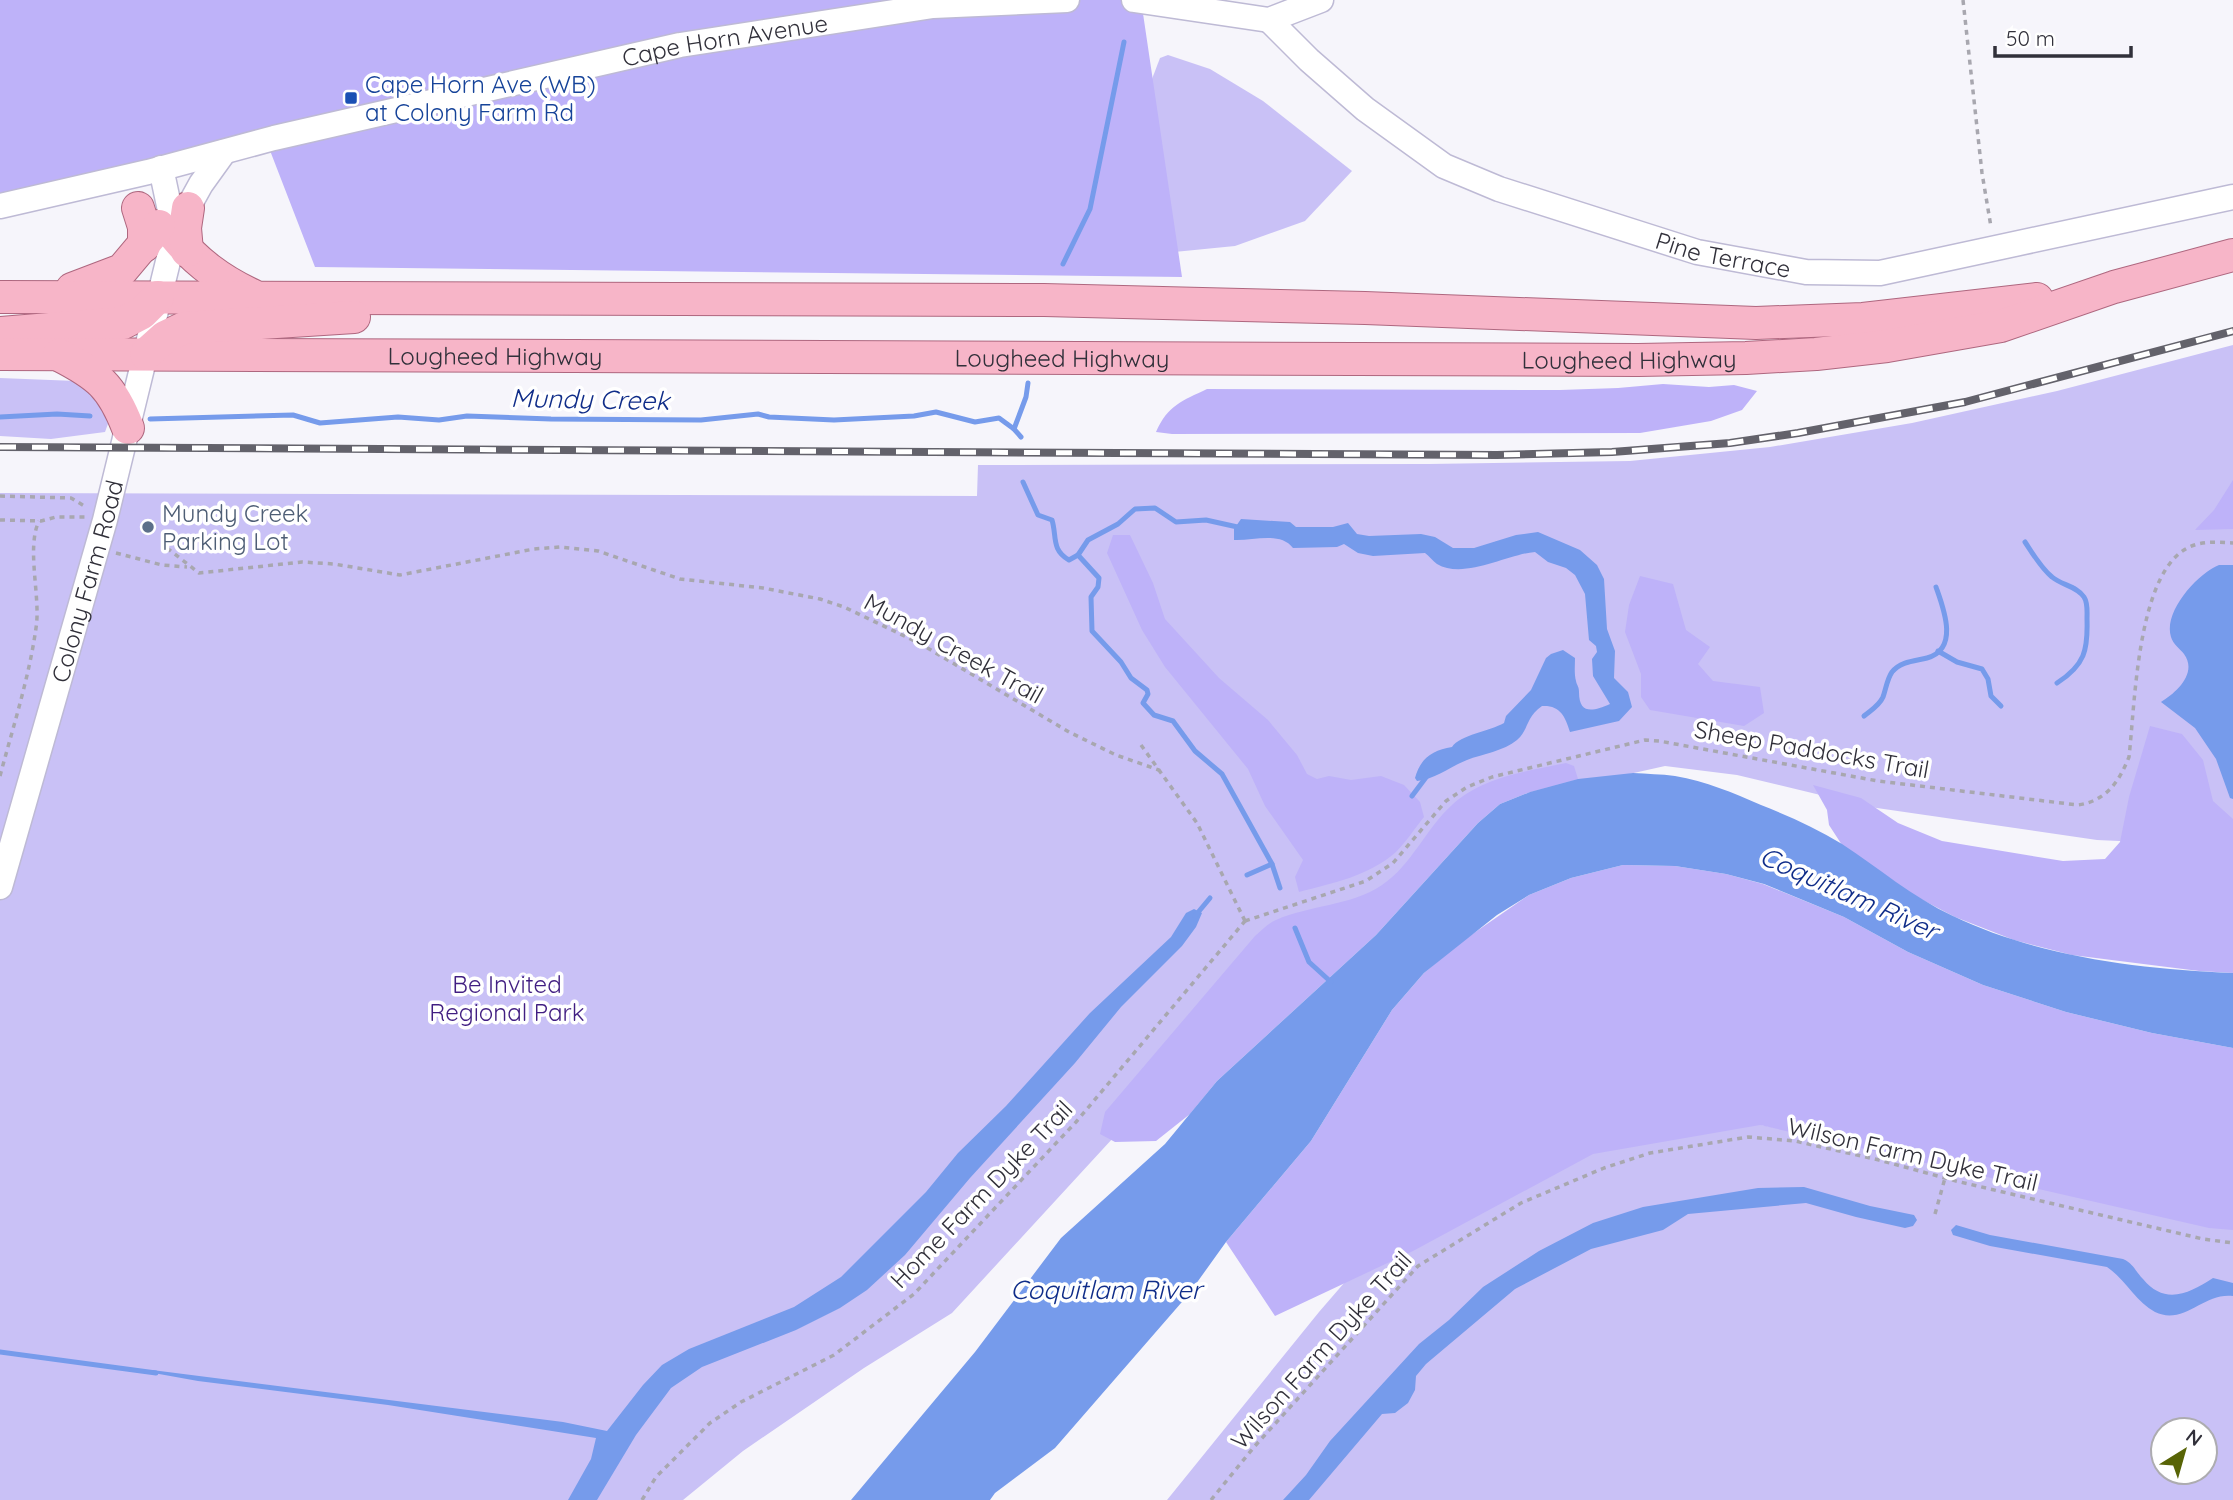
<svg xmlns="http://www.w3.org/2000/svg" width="2233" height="1500" font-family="Quicksand,sans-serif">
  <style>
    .green { fill: #c9c1f6; fill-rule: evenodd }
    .forest { fill: #beb2f9 }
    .water { fill: #769beb }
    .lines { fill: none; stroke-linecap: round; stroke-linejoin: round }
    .stream { stroke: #769beb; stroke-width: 5 }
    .minor-casing { stroke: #bebad5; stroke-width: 27 }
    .major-casing { stroke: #ae677f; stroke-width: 34 }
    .path { stroke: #a8a7af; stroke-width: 3.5; stroke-dasharray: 5 5; stroke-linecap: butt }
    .minor { stroke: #fff; stroke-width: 24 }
    .major { stroke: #f7b5c8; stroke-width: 32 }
    .rail-casing { stroke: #63626b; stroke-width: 8 }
    .rail { stroke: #fff; stroke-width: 5; stroke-dasharray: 16; stroke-linecap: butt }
    .transit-dot { fill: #1a4fb4; stroke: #fff; stroke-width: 2.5 }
    .service-dot { fill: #5c6f8a; stroke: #fff; stroke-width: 2.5 }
    .labels { text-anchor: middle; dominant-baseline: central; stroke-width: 7; stroke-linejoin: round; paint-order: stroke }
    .street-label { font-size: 24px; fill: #31303a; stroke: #fff }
    .transit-label { font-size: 24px; fill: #164399; stroke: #fff; text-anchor: start }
    .service-label { font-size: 24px; fill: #4e5e75; stroke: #fff; text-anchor: start }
    .park-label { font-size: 24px; fill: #411e82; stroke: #fff }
    .water-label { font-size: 26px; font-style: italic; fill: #102d89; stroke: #fff }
  </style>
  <rect width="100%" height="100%" fill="#f6f5fb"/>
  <!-- green -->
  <g class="green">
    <path d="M1168 55 1210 69 1263 101 1352 171 1305 221 1235 246 1164 253 1144 100 1160 58Z"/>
    <path d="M2233 345V855L2208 845 2097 840 1870 807 1737 775 1665 766 1598 781 1490 799 1390 914 1286 950 952 1313 864 1368 743 1451 683 1500H0V493L977 496 978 465 1429 464 1630 461 1770 447 1912 423 2057 391Z"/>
    <path d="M0 378 76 381 90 386 109 421 105 432 51 439 0 436Z"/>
    <path d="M1691 1112 2233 1213V1500H1167L1319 1312 1370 1253 1498 1170ZM2163 1430H2205V1472H2163Z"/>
  </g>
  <!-- forest -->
  <g class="forest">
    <path d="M0 0H1141L1182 277 315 267 264 135 0 197Z"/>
    <path d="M1663 384 1709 387 1734 385 1757 391 1742 410 1711 421 1640 433 1172 434 1156 432C1168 405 1182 401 1207 389L1560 390 1618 388Z"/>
    <path d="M2233 480V529L2195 530 2214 510Z"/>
    <path d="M1113 535H1130L1153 583 1165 619 1219 678 1268 720 1297 755 1307 774 1317 779 1329 776 1351 780 1381 776 1404 785 1420 802 1424 817C1415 828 1406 842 1396 852 1369 876 1333 883 1299 892L1295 877 1303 860 1265 806 1248 769 1165 667 1142 630 1107 553Z"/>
    <path d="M1640 576 1673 584 1686 630 1710 647 1698 664 1713 681 1760 687 1764 713 1744 726 1650 710 1641 697V674L1625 632 1629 605Z"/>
    <path d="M2150 726 2182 734 2203 760 2213 801 2233 819V973L2199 971 2072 955 2014 940 1955 917 1915 896 1842 845 1829 825 1827 810 1813 785 1861 798 1898 823 1942 841 2063 861 2105 859 2120 842 2129 797Z"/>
    <path d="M1566 763 1574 766 1578 779 1530 792 1500 804 1478 823 1376 935 1217 1081 1190 1114 1156 1141 1115 1142 1100 1134 1105 1112 1255 936C1262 930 1268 923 1276 920 1310 905 1351 906 1382 885 1412 865 1426 828 1452 805 1482 777 1528 771 1566 763Z"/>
    <path d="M1623 865 1675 866 1726 874 1763 884 1844 917 1908 952 1983 985 2066 1012 2152 1033 2233 1048V1230L2209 1228 1760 1125 1593 1154 1413 1251 1275 1316 1226 1242 1311 1141 1392 1010 1424 973 1461 942 1529 895 1571 878Z"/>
  </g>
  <!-- water -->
  <g class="water">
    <path d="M1241 519 1290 522 1296 527H1333L1348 523 1357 534 1369 536 1421 534 1435 537 1453 548H1474L1516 535 1538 532 1580 550 1597 565 1604 579 1607 629 1615 651 1614 678 1628 692 1632 707 1619 721 1570 732C1565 716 1560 705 1542 706 1525 718 1529 730 1517 740 1504 751 1482 754 1467 760 1449 767 1436 779 1417 781L1415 778C1420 759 1432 750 1452 747 1460 735 1490 731 1504 723L1506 716 1531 690 1546 658 1551 654 1563 650 1575 658C1575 665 1574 673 1576 681 1577 686 1579 686 1579 692 1579 714 1592 712 1610 704L1593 676 1592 659 1597 652 1596 646 1589 640 1585 594 1575 575 1566 568 1548 562 1535 552C1508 554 1464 580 1437 564 1433 561 1429 556 1425 553L1373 556 1358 553 1344 544 1337 547 1293 548C1280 531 1253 541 1234 540V529Z"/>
    <path d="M2219 565H2233V799L2230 798 2216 759 2195 728 2161 702C2176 693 2198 673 2184 654 2180 649 2173 644 2171 637 2163 612 2197 574 2219 565Z"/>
    <path d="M1633 773C1647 774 1661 774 1675 776 1706 781 1733 793 1761 805 1789 816 1816 828 1842 844 1879 868 1912 897 1953 916 2039 957 2139 969 2233 973V1048L2152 1033 2066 1012 1983 985 1908 952 1844 917 1764 884 1726 874 1675 866 1623 865 1571 878 1529 895 1497 915 1424 973 1392 1010 1311 1141 1226 1242 1188 1295 1055 1448 995 1493 990 1500H851L975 1352 1061 1238 1165 1144 1217 1081 1376 935 1478 823 1500 804 1530 792 1578 779Z"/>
    <path d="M1194 909 1202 913 1196 927 1182 946 1121 1007 1075 1063 970 1178 905 1255 867 1290 840 1308 796 1330 702 1367 671 1388 636 1435 597 1500H568L591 1459 596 1438 388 1405 198 1381 148 1372 152 1370 563 1422 607 1431 643 1385 662 1365 689 1349 794 1307 841 1277 926 1192 958 1153 1006 1106 1090 1013 1171 937 1186 913Z"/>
    <path d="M1804 1187 1870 1206 1914 1215 1917 1220 1913 1226 1905 1228 1856 1217 1806 1203 1688 1214 1663 1230 1591 1249 1515 1289 1426 1364 1416 1376 1415 1390 1408 1403 1395 1413 1382 1414 1309 1500H1283L1306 1475 1330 1441 1419 1344 1449 1320 1483 1287 1539 1251 1593 1223 1643 1207 1758 1188Z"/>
    <path d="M1956 1225 1990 1235 2123 1259C2134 1264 2135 1271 2143 1279 2165 1306 2190 1293 2213 1278L2233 1283V1296C2204 1292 2184 1326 2155 1312 2136 1302 2125 1279 2107 1267L1990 1246 1953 1235 1951 1230Z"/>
  </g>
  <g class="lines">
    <!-- stream -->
    <g class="stream">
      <path d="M1063 264 1090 209 1124 42"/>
      <path d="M0 417 57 414 90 416"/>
      <path d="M150 419 293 415 320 423 398 417 439 420 467 416 551 419 701 420 758 414 769 417 834 420 914 416 936 412 975 422 999 418 1014 429 1021 437"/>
      <path d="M1014 429 1026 397 1028 383"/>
      <path d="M1023 482 1038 515 1052 520C1057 536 1051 550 1069 560L1078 555 1099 578 1098 587 1091 597 1092 631 1121 662 1131 678 1147 690 1148 694 1143 703 1154 715 1173 721 1195 751 1222 774 1272 864 1280 888"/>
      <path d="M2025 542C2033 554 2041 568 2052 577 2061 585 2077 586 2084 597 2088 603 2087 611 2087 619 2088 650 2085 665 2057 683"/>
      <path d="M1078 555 1088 540 1118 524 1135 509 1155 508 1176 522 1206 520 1242 528"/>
      <path d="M1938 651 1957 662 1982 669 1988 679 1991 696 2001 706"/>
      <path d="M1864 716C1871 710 1879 706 1883 697 1886 689 1887 679 1892 672 1901 661 1915 661 1927 658 1960 649 1943 607 1936 587"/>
      <path d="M1412 796 1427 776"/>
      <path d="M1247 875 1272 864"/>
      <path d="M1195 916 1210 898"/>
      <path d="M1295 928 1309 962 1331 982"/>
      <path d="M0 1352 156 1373"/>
    </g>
    <!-- minor casing -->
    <g class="minor-casing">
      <g id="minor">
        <path d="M1134 0 1269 20 1321 0"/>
        <path id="s1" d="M1269 20 1309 60 1365 109 1444 166 1499 189 1697 252 1806 272 1880 273 2233 197"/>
        <path id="s2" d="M0 206 148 172 274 138 680 45 933 6 1067 0"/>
        <path d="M180 222 201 184 224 152"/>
        <path id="s3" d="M0 887 105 520 173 241 172 220 161 168"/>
      </g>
    </g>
    <!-- major casing -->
    <g class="major-casing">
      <g id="major">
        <path d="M138 208 144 227V246"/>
        <path d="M174 235C196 262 220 280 252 295"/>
        <path d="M187 251 185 228 188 208"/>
        <path d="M72 289 122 270 159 226"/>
        <path d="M0 297 1044 300 1365 308 1756 323 1863 319 2037 299"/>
        <path d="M0 333 123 323 142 313 158 297"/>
        <path id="s4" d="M0 354 1638 360 1746 358 1816 354 1887 346 2001 326 2114 287 2233 255"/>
        <path d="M146 354 165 337 184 328 354 317"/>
        <path d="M59 355C98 375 112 386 128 428"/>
      </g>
    </g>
    <!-- path -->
    <g class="path">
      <path d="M1963 0 1982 173 1991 227"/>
      <path d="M0 496 71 498 86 507"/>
      <path d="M0 520 41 521 56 517H86"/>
      <path d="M167 548 199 573 302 562 334 564 400 575 534 549 560 547 598 551 680 579 763 588 820 599 844 607 919 643 1069 732 1116 755 1159 770"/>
      <path d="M116 553 162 565 187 567"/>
      <path d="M1141 745 1197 823 1245 921"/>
      <path d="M0 776C13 727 29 678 36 628 41 598 26 548 39 521"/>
      <path d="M1245 921 1366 881 1393 863 1446 801 1467 787 1492 777 1645 740 1659 741 1878 781 2078 805C2106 801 2119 782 2129 757 2135 703 2137 586 2181 552 2197 540 2215 542 2233 543"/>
      <path d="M1935 1214 1945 1178"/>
      <path d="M642 1500 656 1477 710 1423 741 1402 834 1355 914 1294 1076 1122 1245 921"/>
      <path d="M1211 1500 1254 1447 1418 1266 1521 1203 1604 1168 1650 1153 1748 1137 1795 1141 1879 1160 1956 1181 2203 1239 2233 1243"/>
    </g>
    <!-- minor -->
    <use href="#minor" class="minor"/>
    <!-- major -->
    <use href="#major" class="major"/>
    <!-- rail casing -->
    <g class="rail-casing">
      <path id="rail" d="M0 447 1497 455 1612 452 1730 443 1798 433 1965 402 2233 331"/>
    </g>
    <!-- rail -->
    <use href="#rail" class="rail"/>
  </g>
  <!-- markers -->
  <rect class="transit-dot" x="344" y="91" width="14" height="14" rx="3.5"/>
  <circle class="service-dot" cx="148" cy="527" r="7"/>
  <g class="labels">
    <!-- street labels -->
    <g class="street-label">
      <text stroke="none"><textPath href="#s2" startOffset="744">Cape Horn Avenue</textPath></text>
      <text stroke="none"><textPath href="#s1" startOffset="522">Pine Terrace</textPath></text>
      <text stroke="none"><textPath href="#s4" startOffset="495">Lougheed Highway</textPath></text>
      <text stroke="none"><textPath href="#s4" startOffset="1062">Lougheed Highway</textPath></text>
      <text stroke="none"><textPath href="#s4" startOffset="1629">Lougheed Highway</textPath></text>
      <text stroke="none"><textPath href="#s3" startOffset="318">Colony Farm Road</textPath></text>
      <text transform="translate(954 648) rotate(29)">Mundy Creek Trail</text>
      <text transform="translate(1812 749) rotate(10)">Sheep Paddocks Trail</text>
      <text transform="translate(1913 1154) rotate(13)">Wilson Farm Dyke Trail</text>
      <text transform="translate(981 1194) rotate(-46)">Home Farm Dyke Trail</text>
      <text transform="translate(1321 1350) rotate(-48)">Wilson Farm Dyke Trail</text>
    </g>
    <!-- transit labels -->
    <g class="transit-label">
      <text x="365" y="84">Cape Horn Ave (WB)<tspan x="365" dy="28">at Colony Farm Rd</tspan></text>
    </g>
    <!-- service labels -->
    <g class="service-label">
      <text x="162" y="513">Mundy Creek<tspan x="162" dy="28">Parking Lot</tspan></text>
    </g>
    <!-- park labels -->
    <g class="park-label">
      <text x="507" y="984">Be Invited<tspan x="507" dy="28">Regional Park</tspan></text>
    </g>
    <!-- water labels -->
    <g class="water-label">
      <text transform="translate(590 399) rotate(1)">Mundy Creek</text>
      <text transform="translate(1849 893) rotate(24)">Coquitlam River</text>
      <text x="1106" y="1289">Coquitlam River</text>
    </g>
  </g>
  <!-- north arrow -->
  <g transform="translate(2184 1451) rotate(37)"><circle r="33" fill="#ffffff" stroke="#adacb0" stroke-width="2"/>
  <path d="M0-5L12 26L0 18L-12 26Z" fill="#586406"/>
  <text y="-10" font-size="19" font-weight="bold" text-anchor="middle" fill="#31303a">N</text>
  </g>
  <!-- scale -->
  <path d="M1995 46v10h136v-10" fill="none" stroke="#31303a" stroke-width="3.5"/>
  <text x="2006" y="46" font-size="21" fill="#31303a" stroke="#ffffff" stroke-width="5" paint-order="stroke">50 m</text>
</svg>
